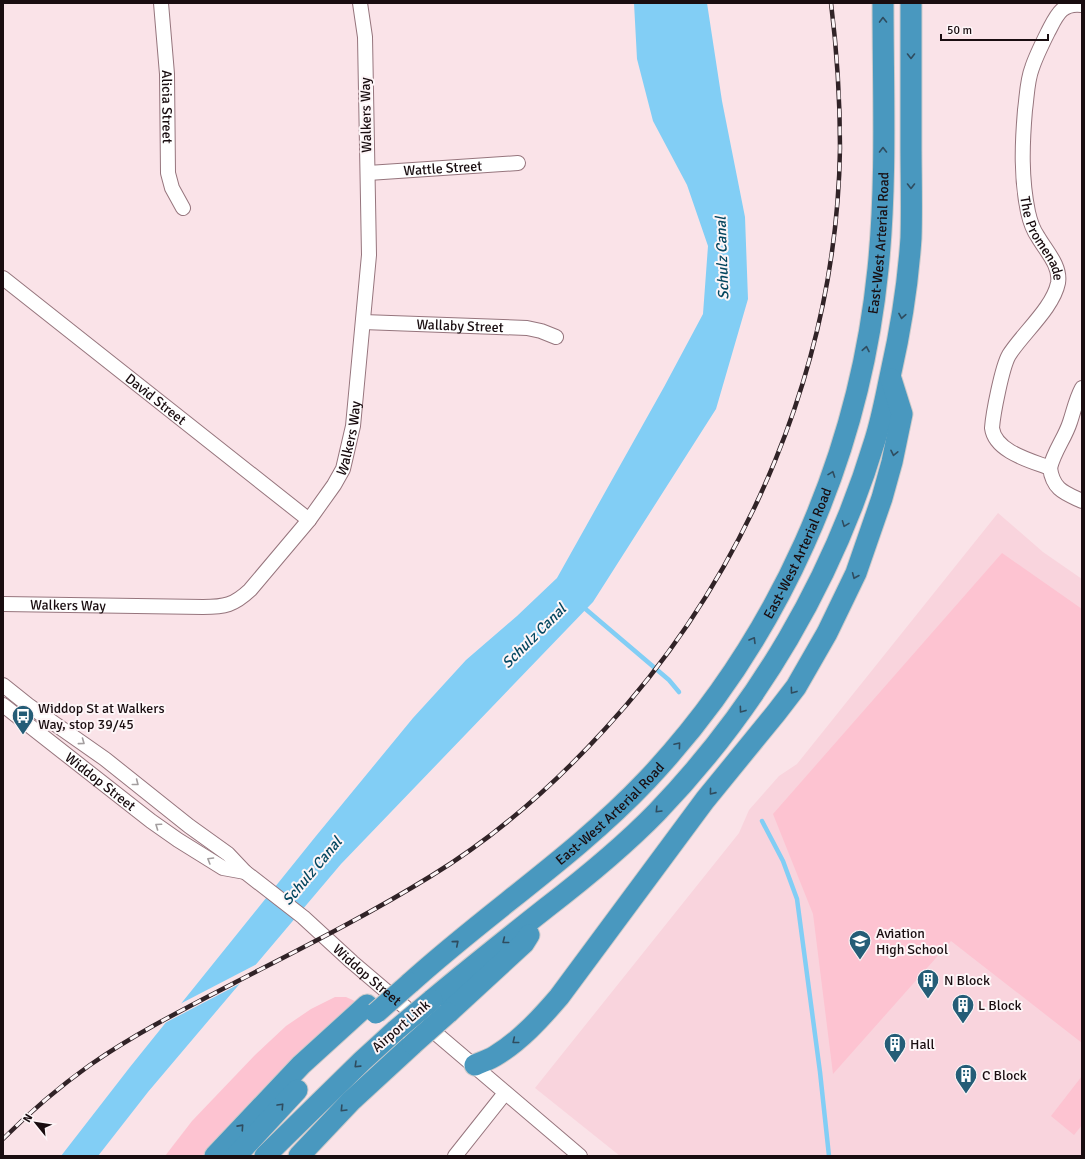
<svg xmlns="http://www.w3.org/2000/svg" width="1085" height="1159" font-family="Signika,sans-serif">
  <style>
    .built { fill: #f9d4dd }
    .green { fill: #fdc3d1 }
    .water { fill: #82cef5 }
    .pier { fill: #fae3e8 }
    .lines { fill: none; stroke-linecap: round; stroke-linejoin: round }
    .stream { stroke: #82cef5; stroke-width: 4.5 }
    .minor-casing { stroke: #96757d; stroke-width: 16 }
    .highway-casing { stroke: #cccaca; stroke-width: 23 }
    .minor { stroke: #fff; stroke-width: 14 }
    .highway { stroke: #4998bf; stroke-width: 21 }
    .rail-casing { stroke: #312327; stroke-width: 4.5 }
    .rail { stroke: #fdf5f7; stroke-width: 3; stroke-dasharray: 9; stroke-linecap: butt }
    .highway-bridge-casing { stroke: #cccaca; stroke-width: 23; stroke-linecap: butt }
    .highway-bridge { stroke: #4998bf; stroke-width: 21 }
    .oneway { stroke: #2f4c5f }
    .oneway2 { stroke: #a39e9f }
    .labels { text-anchor: middle; dominant-baseline: central; stroke-width: 4; stroke-linejoin: round; paint-order: stroke }
    .street-label { font-size: 14px; fill: #190d10; stroke: #fdf5f7 }
    .poi-label { font-size: 14px; fill: #190d10; stroke: #fdf5f7; text-anchor: start }
    .water-label { font-size: 15px; font-style: italic; fill: #03465f; stroke: #fdf5f7 }
  </style>
  <rect width="100%" height="100%" fill="#fae3e8"/>
  <!-- built -->
  <path class="built" d="M998 513 1043 552 1082 579V1156H620L535 1088 739 833 749 810 779 776 797 764Z"/>
  <!-- green -->
  <g class="green">
    <path d="M1002 553 1082 609V1043L951 941 833 1074 813 914 773 814Z"/>
    <path d="M335 997H346L357 1002 202 1156H165L192 1121 255 1055 286 1026 311 1009Z"/>
    <path d="M1082 1076V1125L1074 1135 1051 1116Z"/>
  </g>
  <!-- water -->
  <path class="water" d="M634 3H707L722 101 745 217 748 299 716 409 593 602 341 864 148 1092 98 1156H61L130 1067 316 836 413 718 466 660 517 616 557 578 664 387 703 314 708 246 687 185 653 121 637 59Z"/>
  <!-- pier -->
  <path class="pier" d="M261 962 245 981 163 1024 178 1005Z"/>
  <g class="lines">
    <!-- stream -->
    <g class="stream">
      <path d="M582 606 669 680 679 692"/>
      <path d="M762 821 783 861 797 899 820 1072 829 1156"/>
    </g>
    <!-- minor casing -->
    <g class="minor-casing">
      <g id="minor">
        <path id="s1" d="M161 3 167 74 168 173 172 188 183 208"/>
        <path id="s2" d="M1082 5C1061 2 1056 17 1048 32 1042 44 1036 56 1032 68 1027 81 1027 96 1025 110 1022 145 1021 178 1028 212 1030 221 1033 230 1038 237 1046 251 1061 266 1058 283 1053 308 1022 334 1009 355 1002 367 993 414 992 428 995 452 1032 461 1050 468 1053 490 1065 493 1082 501"/>
        <path id="s3" d="M368 173 518 163"/>
        <path id="s4" d="M3 278 309 520"/>
        <path id="s5" d="M363 322 527 328 541 331 556 337"/>
        <path d="M1050 468C1054 451 1065 438 1070 422 1074 410 1076 399 1082 388"/>
        <path id="s6" d="M3 604 203 607C225 607 234 605 250 590L309 520 334 485 343 469 353 426 369 255 365 37 360 3"/>
        <path id="s7" d="M3 685 28 705 105 759 189 826 228 854 245 872 303 917 352 962 580 1156"/>
        <path id="s8" d="M3 705 151 821 178 840 223 868 245 872"/>
        <path d="M455 1156 505 1093"/>
      </g>
    </g>
    <!-- highway casing -->
    <g class="highway-casing">
      <g id="highway">
        <path id="s9" d="M410 983C487 913 575 856 647 780 778 641 859 458 878 269 887 181 883 91 883 3"/>
        <path d="M432 1000C469 969 508 938 546 908 585 878 623 847 657 812 758 707 833 579 875 440 882 418 886 395 891 372 901 328 908 283 911 238 912 207 911 175 911 144 911 97 911 50 911 3"/>
        <path d="M448 1013 524 943 529 935"/>
        <path d="M475 1065C481 1062 489 1060 495 1056 520 1041 540 1019 559 997L705 800 776 713 796 687 827 633 856 573 882 498 892 462 902 414 891 379"/>
        <path d="M215 1156 301 1065 367 1005"/>
        <path d="M236 1156 297 1090"/>
        <path d="M265 1156 362 1061 396 1030"/>
        <path d="M299 1156 351 1101 413 1044"/>
      </g>
    </g>
    <!-- minor -->
    <use href="#minor" class="minor"/>
    <!-- highway -->
    <use href="#highway" class="highway"/>
    <!-- rail casing -->
    <g class="rail-casing">
      <path id="rail" d="M3 1139C30 1112 59 1087 90 1065 136 1033 186 1008 236 982 302 948 368 915 431 876 495 837 554 785 605 729 749 573 837 361 840 148 840 99 837 51 831 3"/>
    </g>
    <!-- rail -->
    <use href="#rail" class="rail"/>
    <!-- highway-bridge casing -->
    <g class="highway-bridge-casing">
      <g id="highway-bridge">
        <path d="M376 1013 410 983"/>
        <path d="M396 1030 432 1000"/>
        <path d="M413 1044 448 1013"/>
      </g>
    </g>
    <!-- highway-bridge -->
    <use href="#highway-bridge" class="highway-bridge"/>
  </g>
  <!-- one-way arrows -->
  <defs><path id="oneway-chevron" d="M-2-3.5L2.5 0L-2 3.5" fill="none" stroke-width="1.6" stroke-linecap="round" stroke-linejoin="round"/></defs>
  <g class="oneway">
    <use href="#oneway-chevron" transform="translate(883 20) rotate(-91)"/>
    <use href="#oneway-chevron" transform="translate(911 56) rotate(90)"/>
    <use href="#oneway-chevron" transform="translate(883 150) rotate(-90)"/>
    <use href="#oneway-chevron" transform="translate(911 186) rotate(90)"/>
    <use href="#oneway-chevron" transform="translate(902 316) rotate(100)"/>
    <use href="#oneway-chevron" transform="translate(866 349) rotate(-79)"/>
    <use href="#oneway-chevron" transform="translate(894 453) rotate(102)"/>
    <use href="#oneway-chevron" transform="translate(832 474) rotate(-70)"/>
    <use href="#oneway-chevron" transform="translate(845 524) rotate(111)"/>
    <use href="#oneway-chevron" transform="translate(855 576) rotate(113)"/>
    <use href="#oneway-chevron" transform="translate(753 640) rotate(-59)"/>
    <use href="#oneway-chevron" transform="translate(793 691) rotate(126)"/>
    <use href="#oneway-chevron" transform="translate(742 710) rotate(126)"/>
    <use href="#oneway-chevron" transform="translate(678 745) rotate(-50)"/>
    <use href="#oneway-chevron" transform="translate(712 792) rotate(129)"/>
    <use href="#oneway-chevron" transform="translate(658 810) rotate(134)"/>
    <use href="#oneway-chevron" transform="translate(505 941) rotate(142)"/>
    <use href="#oneway-chevron" transform="translate(456 943) rotate(-40)"/>
    <use href="#oneway-chevron" transform="translate(515 1041) rotate(141)"/>
    <use href="#oneway-chevron" transform="translate(357 1065) rotate(136)"/>
    <use href="#oneway-chevron" transform="translate(281 1106) rotate(-47)"/>
    <use href="#oneway-chevron" transform="translate(343 1109) rotate(134)"/>
    <use href="#oneway-chevron" transform="translate(241 1127) rotate(-48)"/>
  </g>
  <g class="oneway2">
    <use href="#oneway-chevron" transform="translate(82 742) rotate(36)"/>
    <use href="#oneway-chevron" transform="translate(136 783) rotate(38)"/>
    <use href="#oneway-chevron" transform="translate(158 826) rotate(-145)"/>
    <use href="#oneway-chevron" transform="translate(210 860) rotate(-149)"/>
  </g>
  <!-- icons -->
  <defs>
    <g id="bus-pin" transform="scale(1.15)"><path d="M0 17L-7.5 6A9.5 9.5 0 1 1 7.5 6Z" fill="#255d77" stroke="#fdf5f7"/><path d="M-5-6H5V4H4V6H2V4H-2V6H-4V4H-5ZM-3.5-4V0h7V-4ZM-3.5 1.2v1.5H-2V1.2ZM2 1.2v1.5H3.5V1.2Z" fill="#fff"/></g>
    <g id="school-pin" transform="scale(1.15)"><path d="M0 17L-7.5 6A9.5 9.5 0 1 1 7.5 6Z" fill="#255d77" stroke="#fdf5f7"/><path d="M0-5L7-2L0 1L-7-2ZM-4 1L0 2.5L4 1V4Q0 6-4 4Z" fill="#fff"/></g>
    <g id="building-pin" transform="scale(1.15)"><path d="M0 17L-7.5 6A9.5 9.5 0 1 1 7.5 6Z" fill="#255d77" stroke="#fdf5f7"/><path d="M-4-6H4V6H1V3H-1V6H-4ZM-2.5-4.3h1.7v1.8h-1.7ZM.8-4.3h1.7v1.8H.8ZM-2.5-1h1.7V.8h-1.7ZM.8-1h1.7V.8H.8Z" fill="#fff"/></g>
  </defs>
  <g fill-rule="evenodd">
    <use href="#bus-pin" x="23" y="716"/>
    <use href="#school-pin" x="860" y="941"/>
    <use href="#building-pin" x="928" y="980"/>
    <use href="#building-pin" x="963" y="1005"/>
    <use href="#building-pin" x="895" y="1044"/>
    <use href="#building-pin" x="966" y="1075"/>
  </g>
  <g class="labels">
    <!-- street labels -->
    <g class="street-label">
      <text stroke="none"><textPath href="#s1" startOffset="104">Alicia Street</textPath></text>
      <text transform="translate(366 115) rotate(-91)">Walkers Way</text>
      <text stroke="none"><textPath href="#s3" startOffset="75">Wattle Street</textPath></text>
      <text stroke="none"><textPath href="#s2" startOffset="262">The Promenade</textPath></text>
      <text stroke="none"><textPath href="#s9" startOffset="909">East-West Arterial Road</textPath></text>
      <text stroke="none"><textPath href="#s5" startOffset="97">Wallaby Street</textPath></text>
      <text stroke="none"><textPath href="#s4" startOffset="195">David Street</textPath></text>
      <text stroke="none"><textPath href="#s6" startOffset="436">Walkers Way</textPath></text>
      <text stroke="none"><textPath href="#s9" startOffset="586">East-West Arterial Road</textPath></text>
      <text stroke="none"><textPath href="#s6" startOffset="65">Walkers Way</textPath></text>
      <text stroke="none"><textPath href="#s8" startOffset="124">Widdop Street</textPath></text>
      <text stroke="none"><textPath href="#s9" startOffset="262">East-West Arterial Road</textPath></text>
      <text stroke="none"><textPath href="#s7" startOffset="466">Widdop Street</textPath></text>
      <text transform="translate(401 1026) rotate(-41)">Airport Link</text>
    </g>
    <!-- poi labels -->
    <g class="poi-label">
      <text x="38" y="708">Widdop St at Walkers<tspan x="38" dy="16">Way, stop 39/45</tspan></text>
      <text x="876" y="933">Aviation<tspan x="876" dy="16">High School</tspan></text>
      <text x="944" y="980">N Block</text>
      <text x="978" y="1005">L Block</text>
      <text x="910" y="1044">Hall</text>
      <text x="982" y="1075">C Block</text>
    </g>
    <!-- water labels -->
    <g class="water-label">
      <text transform="translate(722 258) rotate(-92)">Schulz Canal</text>
      <text transform="translate(534 636) rotate(-45)">Schulz Canal</text>
      <text transform="translate(312 871) rotate(-50)">Schulz Canal</text>
    </g>
  </g>
  <!-- border -->
  <rect width="1085" height="1159" fill="none" stroke="#190d10" stroke-width="8"/>
  <!-- north arrow -->
  <g transform="translate(36 1123) rotate(300)" stroke="#fdf5f7" stroke-width="3" paint-order="stroke">
  <path d="M0-3L7 15L0 10L-7 15Z" fill="#190d10"/>
  <text y="-6" font-size="11" font-weight="bold" text-anchor="middle" fill="#190d10">N</text>
  </g>
  <!-- scale -->
  <path d="M941 34v6h107v-6" fill="none" stroke="#190d10" stroke-width="2"/>
  <text x="947" y="34" font-size="12" fill="#190d10" stroke="#fdf5f7" stroke-width="3" paint-order="stroke">50 m</text>
</svg>
